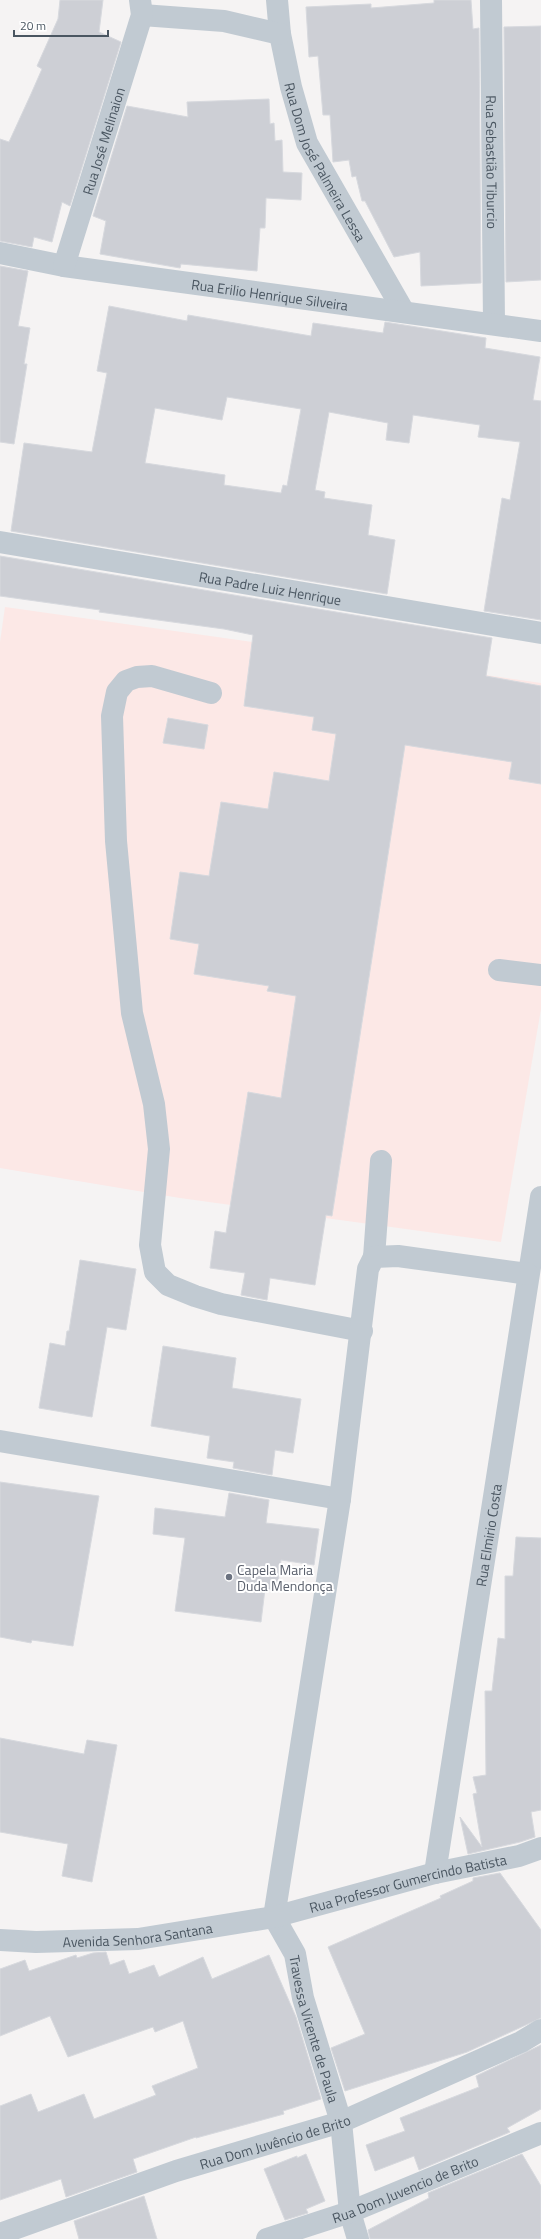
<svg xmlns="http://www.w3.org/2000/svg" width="541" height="2239" font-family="'Titillium Web',sans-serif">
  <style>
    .medical { fill: #fce8e6 }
    .building { fill: #cdcfd5; stroke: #d7d9de; fill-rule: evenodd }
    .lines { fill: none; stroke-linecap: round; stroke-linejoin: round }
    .minor { stroke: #c1cad2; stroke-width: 22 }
    .worship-dot { fill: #6b7280; stroke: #fff; stroke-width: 1.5 }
    .labels { text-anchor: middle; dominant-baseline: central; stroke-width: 4; stroke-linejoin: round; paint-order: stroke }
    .street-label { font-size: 14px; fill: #4a5661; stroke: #fff }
    .worship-label { font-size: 14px; fill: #5b616d; stroke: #fff; text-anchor: start }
  </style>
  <rect width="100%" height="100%" fill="#f5f3f3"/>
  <!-- medical -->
  <path class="medical" d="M5 607 541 683V1009L501 1242 180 1198 0 1168V642Z"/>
  <!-- building -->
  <g class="building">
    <path d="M60 0H103L99 32 121 42 70 206 62 202 52 242 34 237 32 247 0 241V139L9 142 31 94 42 69 37 66 58 19Z"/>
    <path d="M434 0H471L473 29 479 28 481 283 421 286 420 252 394 257 365 201H362L356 176 352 177 349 160 333 162 330 115H323L318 56 309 57 306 7 371 4V8L434 3Z"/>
    <path d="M541 26V280L506 282 504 27Z"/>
    <path d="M269 99 270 124 274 123 275 141 282 140 283 172 302 173 301 200 266 198 265 228H260L257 271 181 264 180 268 100 254 106 221 93 216 127 106 188 117 187 102Z"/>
    <path d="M0 266 28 271 18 326 30 328 24 364H27L14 444 0 442Z"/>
    <path d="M109 306 187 321 188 315 311 336 313 323 383 333 385 322 486 338 485 348 540 357 533 400 541 401V620L484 611 502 498 510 500 520 442 478 437 480 425 413 415 409 443 386 440 388 423 329 412 315 490 325 492 324 498 372 505 368 535 395 540 387 594 11 531 24 443 92 452 107 373 97 371ZM227 397 301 409 287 486 283 485 281 493 224 485 225 475 145 463 155 408 222 420Z"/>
    <path d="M0 556 492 638 486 676 541 686V784L509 779 512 762 405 745 332 1216 326 1215 315 1285 270 1278 267 1300 241 1295 245 1273 210 1268 215 1231 226 1233 248 1092 281 1098 296 996 267 991 269 986 194 974 199 944 170 939 180 872 209 876 221 802 268 809 274 772 329 781 336 734 312 730 314 717 244 706 253 635 224 629 99 612 100 610 0 596Z"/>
    <path d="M168 718 208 725 204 749 163 743Z"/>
    <path d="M80 1260 136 1269 126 1330 107 1327 92 1417 39 1408 50 1343 65 1346 67 1331H69Z"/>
    <path d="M163 1346 236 1358 232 1388 301 1399 293 1453 275 1450 272 1475 233 1468 234 1462 207 1458 210 1436 151 1426Z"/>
    <path d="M0 1482 99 1496 73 1646 32 1640 31 1643 0 1637Z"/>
    <path d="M229 1493 269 1500 266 1523 319 1529 314 1565 281 1560 277 1591 265 1589 261 1622 175 1611 185 1538 153 1534 155 1508 225 1517Z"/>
    <path d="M516 1537 541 1538V1810L531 1812 535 1837 520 1842 468 1854 460 1817 482 1847 473 1794 477 1793 473 1777 486 1775 485 1691H492L498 1638 505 1639V1576H513Z"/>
    <path d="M0 1738 84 1754 87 1740 117 1745 92 1882 62 1876 68 1844 0 1832Z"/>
    <path d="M500 1873 541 1930V2018L467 2052 345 2091 331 2048 365 2034 328 1947 441 1898 440 1896 473 1881V1878Z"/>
    <path d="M106 1952 110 1965 124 1960 129 1974 154 1965 159 1977 203 1957 212 1979 269 1955 296 2017 321 2099 283 2111 284 2114 196 2138V2137L133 2159 137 2172 66 2197 61 2179 0 2200V2106L31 2094 38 2112 84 2094 94 2119 156 2095 152 2086 198 2068 183 2021 155 2032 153 2027 68 2057 50 2016 0 2036V1969L25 1960 29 1971 76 1955 77 1958 93 1953Z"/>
    <path d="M541 2045V2109L507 2128 510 2132 419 2170 414 2156 375 2171 366 2145 405 2131 400 2118 479 2087 476 2076Z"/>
    <path d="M306 2154 325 2201 306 2209 308 2213 285 2220 264 2169 297 2156V2158Z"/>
    <path d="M522 2154 541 2186V2239H370L368 2230 429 2198 428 2193Z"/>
    <path d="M144 2196 157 2239H79L74 2221Z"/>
  </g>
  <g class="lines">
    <!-- minor -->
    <g class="minor">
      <path id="s1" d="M277 0 280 34 291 87 307 143 404 312"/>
      <path id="s2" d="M491 0 494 324"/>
      <path d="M142 15 224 21 280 34"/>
      <path id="s3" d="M0 253 64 266 541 331"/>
      <path id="s4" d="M64 266 142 15 140 0"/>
      <path id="s5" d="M0 542 541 633"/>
      <path d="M211 693 152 676 137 677 126 681 117 692 112 716 116 841 132 1013 154 1104 159 1149 150 1245 155 1272 168 1285 195 1296 221 1304 362 1331"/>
      <path d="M499 970 541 975"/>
      <path d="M374 1257 381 1161"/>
      <path d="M0 1441 340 1499"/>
      <path id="s6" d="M435 1873 541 1197"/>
      <path d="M274 1917 340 1499 368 1269 374 1257 398 1256 528 1274"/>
      <path id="s7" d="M274 1917 295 1954 303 1998 341 2122 350 2212 358 2239"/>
      <path id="s8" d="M0 1940 36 1942 138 1939 274 1917 435 1873 519 1856 541 1848"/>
      <path id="s9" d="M0 2234 176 2171 341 2122 521 2042 541 2030"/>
      <path id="s10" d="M267 2239 350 2212 541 2133"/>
    </g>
  </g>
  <!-- markers -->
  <circle class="worship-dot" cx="229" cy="1577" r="4"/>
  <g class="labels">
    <!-- street labels -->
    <g class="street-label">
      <text stroke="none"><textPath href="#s4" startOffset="131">Rua José Melinaion</textPath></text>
      <text stroke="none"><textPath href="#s1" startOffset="171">Rua Dom José Palmeira Lessa</textPath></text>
      <text stroke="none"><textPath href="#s2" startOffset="162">Rua Sebastião Tiburcio</textPath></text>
      <text stroke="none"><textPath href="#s3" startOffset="273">Rua Erilio Henrique Silveira</textPath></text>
      <text stroke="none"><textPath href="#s5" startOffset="274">Rua Padre Luiz Henrique</textPath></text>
      <text stroke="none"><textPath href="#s6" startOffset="342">Rua Elmirio Costa</textPath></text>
      <text stroke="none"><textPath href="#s8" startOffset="414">Rua Professor Gumercindo Batista</textPath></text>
      <text stroke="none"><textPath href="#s8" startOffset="138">Avenida Senhora Santana</textPath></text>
      <text stroke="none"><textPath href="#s7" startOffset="120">Travessa Vicente de Paula</textPath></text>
      <text stroke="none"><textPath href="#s9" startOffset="290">Rua Dom Juvêncio de Brito</textPath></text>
      <text stroke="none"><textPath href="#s10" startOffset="147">Rua Dom Juvencio de Brito</textPath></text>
    </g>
    <!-- worship labels -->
    <g class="worship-label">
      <text x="237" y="1569">Capela Maria<tspan x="237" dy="16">Duda Mendonça</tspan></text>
    </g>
  </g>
  <!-- scale -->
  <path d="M14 30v6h94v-6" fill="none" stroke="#4a5661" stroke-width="2"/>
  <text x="20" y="30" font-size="12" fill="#4a5661" stroke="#ffffff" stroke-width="3" paint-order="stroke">20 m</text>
</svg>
